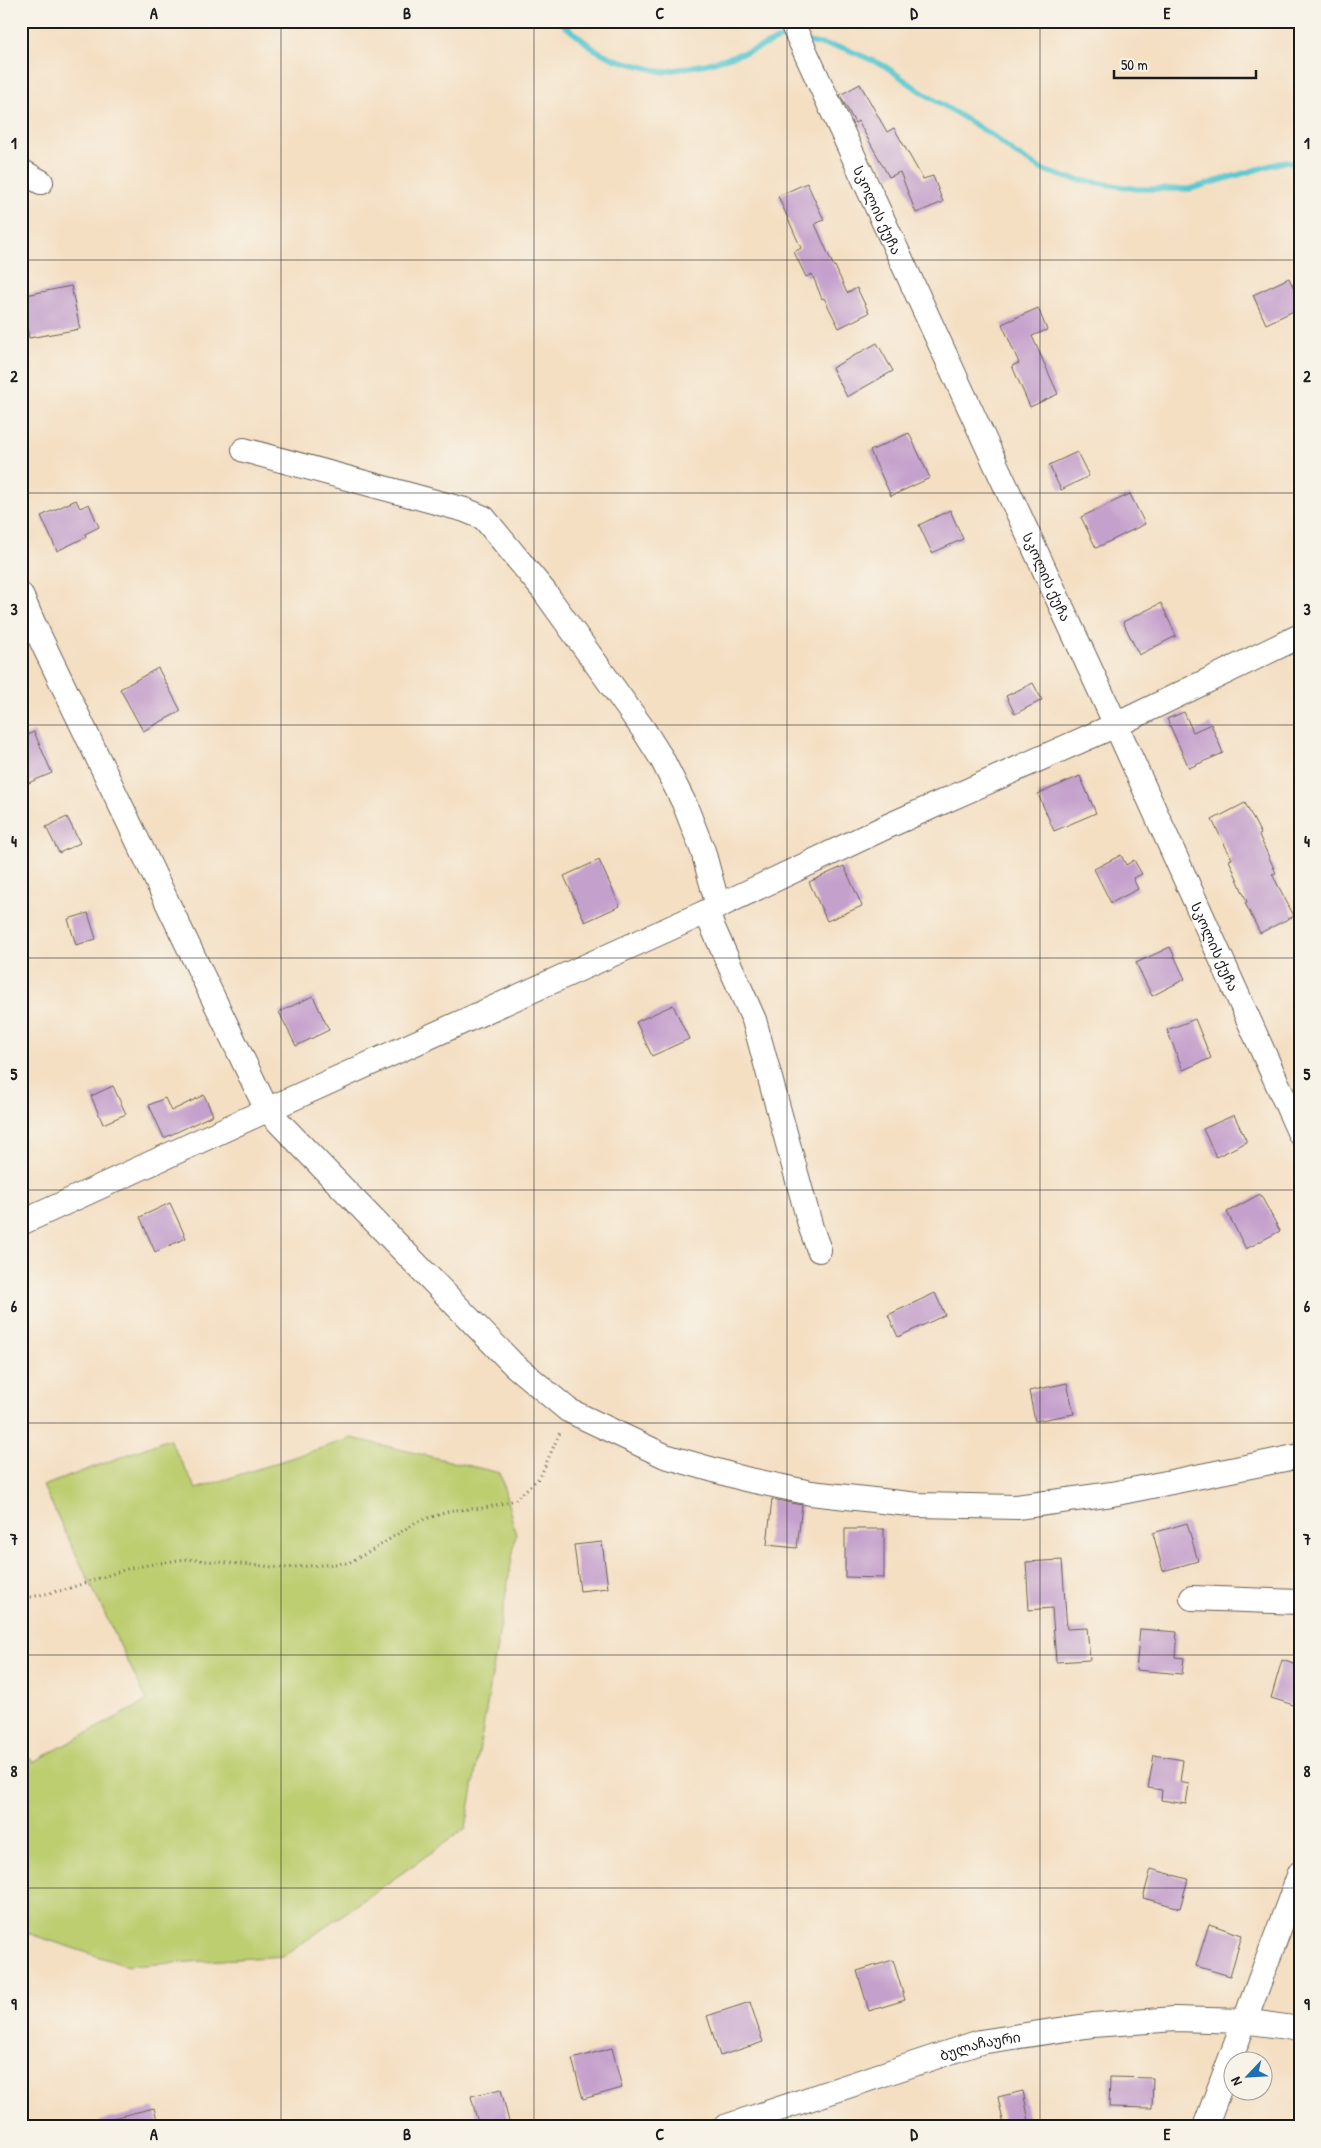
<svg xmlns="http://www.w3.org/2000/svg" width="1321" height="2148" font-family="'Patrick Hand','Noto Sans Georgian',sans-serif">
  <style>
    .green { fill: #bdce71; stroke: #6c7546 }
    .lines { fill: none; stroke-linecap: round; stroke-linejoin: round }
    .stream { stroke: #5bc8d0; stroke-width: 5.5 }
    .building { fill: #c4a0cc }
    .minor-casing { stroke: #686056; stroke-width: 26 }
    .path { stroke: #686056; stroke-width: 3; stroke-dasharray: 1 4; stroke-linecap: butt }
    .minor { stroke: #fff; stroke-width: 24 }
    .grid { fill: none; stroke: #1c1c1c; stroke-width: 1; stroke-opacity: 0.55 }
    .labels { text-anchor: middle; dominant-baseline: central; stroke-width: 4; stroke-linejoin: round; paint-order: stroke }
    .street-label { font-size: 14px; fill: #1c1c1c; stroke: #f7f3e8 }
    .neatline { fill: none; stroke: #1c1c1c; stroke-width: 2 }
    .grid-label { font-size: 16px; text-anchor: middle; font-weight: bold; fill: #1c1c1c }
  </style>
  <rect width="100%" height="100%" fill="#f7f3e8"/>
  <filter id="ink" filterUnits="userSpaceOnUse"><feTurbulence type="fractalNoise" baseFrequency=".02" numOctaves="2"/><feDisplacementMap in="SourceGraphic" scale="10" xChannelSelector="R" yChannelSelector="G"/><feConvolveMatrix kernelMatrix="1 2 1 2 8 2 1 2 1" color-interpolation-filters="sRGB"/></filter>
  <filter id="wash" filterUnits="userSpaceOnUse"><feTurbulence type="fractalNoise" baseFrequency=".0096" numOctaves="4" result="noise"/><feDisplacementMap in="SourceGraphic" scale="20" xChannelSelector="R" yChannelSelector="G"/><feGaussianBlur stdDeviation="1.12" result="paint"/><feColorMatrix in="noise" values="0 0 0 0 0 0 0 0 0 0 0 0 0 0 0 0 0 1.4 0 .05"/><feComposite in="paint" operator="in"/></filter>
  <g filter="url(#wash)">
    <rect width="100%" height="100%" fill="#f4dfc3"/>
    <!-- green -->
    <path class="green" d="M352 1438 500 1473 516 1535 466 1828 284 1956 127 1966 21 1931V1748L33 1762 147 1701 43 1486 169 1439 196 1489Z"/>
    <g class="lines">
      <!-- stream -->
      <g class="stream">
        <path d="M559 21 594 49 614 59 663 72 706 64 753 50 782 38 793 40"/>
        <path d="M807 42 844 48 885 66 920 91 995 137 1014 153 1043 170 1068 178 1137 189H1190L1286 161 1300 164"/>
      </g>
    </g>
    <g id="blocks">
      <!-- building -->
      <g class="building">
        <path d="M860 84 887 132 894 128 923 179 933 176 943 202 916 213 900 172 889 177 858 121 855 123 840 95Z"/>
        <path d="M807 183 824 220 815 224 834 267 835 266 847 293 857 288 869 313 839 328 824 298 822 299 812 274 806 277 794 252 801 248 778 196Z"/>
        <path d="M1289 278 1300 302V308L1266 324 1253 295Z"/>
        <path d="M71 286 80 329 29 338 21 296Z"/>
        <path d="M1038 308 1047 330 1032 336 1058 394 1030 407 1012 366 1019 363 1002 324Z"/>
        <path d="M877 343 893 371 847 397 832 368Z"/>
        <path d="M909 433 930 478 891 496 870 451Z"/>
        <path d="M1077 452 1089 476 1061 490 1049 465Z"/>
        <path d="M1130 494 1145 524 1096 548 1081 517Z"/>
        <path d="M76 500 80 508 89 504 99 527 85 534 86 537 57 551 41 516Z"/>
        <path d="M950 510 963 539 932 553 919 525Z"/>
        <path d="M1161 603 1176 636 1139 655 1123 622Z"/>
        <path d="M158 668 181 711 143 731 120 689Z"/>
        <path d="M1033 683 1042 700 1015 714 1006 696Z"/>
        <path d="M1184 712 1193 732 1211 724 1223 753 1189 768 1167 719Z"/>
        <path d="M34 732 52 773 21 786V738Z"/>
        <path d="M1080 776 1096 813 1054 831 1038 794Z"/>
        <path d="M1245 803 1261 834 1259 835 1276 873 1272 874 1294 916 1260 933 1245 903 1247 902 1229 860 1232 859 1212 820Z"/>
        <path d="M67 817 80 843 59 853 46 827Z"/>
        <path d="M1121 855 1126 865 1134 860 1142 874 1133 878 1138 889 1111 903 1094 869Z"/>
        <path d="M599 860 620 906 585 922 564 876Z"/>
        <path d="M844 866 862 906 827 921 809 882Z"/>
        <path d="M88 913 96 939 76 945 68 919Z"/>
        <path d="M1170 947 1185 979 1152 996 1136 963Z"/>
        <path d="M313 996 329 1030 296 1046 279 1012Z"/>
        <path d="M673 1005 689 1039 652 1056 636 1022Z"/>
        <path d="M1195 1019 1211 1058 1183 1070 1167 1030Z"/>
        <path d="M113 1086 126 1114 103 1124 91 1096Z"/>
        <path d="M204 1095 213 1115 164 1138 149 1105 165 1098 171 1111Z"/>
        <path d="M1234 1115 1247 1142 1216 1157 1203 1129Z"/>
        <path d="M1260 1194 1280 1231 1246 1249 1227 1212Z"/>
        <path d="M170 1203 186 1238 155 1252 140 1217Z"/>
        <path d="M935 1293 945 1315 898 1337 888 1315Z"/>
        <path d="M1067 1383 1074 1414 1035 1421 1029 1391Z"/>
        <path d="M772 1499 802 1505 797 1548 767 1545Z"/>
        <path d="M1187 1523 1198 1561 1163 1571 1153 1533Z"/>
        <path d="M845 1529H884V1578L845 1577Z"/>
        <path d="M602 1542 608 1588 580 1591 574 1545Z"/>
        <path d="M1062 1560 1067 1629 1087 1628 1090 1660 1056 1662 1052 1608 1029 1610 1026 1562Z"/>
        <path d="M1140 1629 1177 1632 1175 1657 1184 1658 1182 1674 1136 1670Z"/>
        <path d="M1282 1660 1300 1666V1707L1271 1698Z"/>
        <path d="M1154 1755 1183 1760 1180 1782 1189 1784 1186 1804 1161 1800 1162 1790 1148 1788Z"/>
        <path d="M1151 1869 1188 1879 1180 1908 1143 1898Z"/>
        <path d="M1209 1924 1242 1935 1230 1976 1196 1966Z"/>
        <path d="M893 1960 905 2000 869 2011 857 1971Z"/>
        <path d="M750 2002 763 2042 720 2056 707 2016Z"/>
        <path d="M612 2048 622 2088 583 2099 572 2059Z"/>
        <path d="M1110 2077 1153 2078 1152 2108 1109 2107Z"/>
        <path d="M501 2089 509 2122 491 2127H479L471 2096Z"/>
        <path d="M1023 2091 1029 2121 1004 2126 998 2097Z"/>
        <path d="M154 2108 159 2127H101L100 2121Z"/>
      </g>
    </g>
  </g>
  <g filter="url(#ink)">
    <use href="#blocks" fill-opacity="0" stroke="#686056" stroke-width="1"/>
    <g class="lines">
      <!-- minor casing -->
      <g class="minor-casing">
        <g id="minor">
          <path id="s1" d="M791 21 1116 725 1300 1134"/>
          <path d="M21 171 41 182"/>
          <path d="M244 450 465 510 484 518 544 591 643 729 662 759 684 803 703 851 718 906"/>
          <path d="M21 595 34 625 267 1110 514 1365 568 1410 665 1456 745 1479 811 1493 918 1505 1017 1507 1112 1494 1300 1456"/>
          <path d="M706 912 754 1020 811 1228 819 1250"/>
          <path d="M21 1223 267 1110 706 912 888 826 1116 725 1300 636"/>
          <path d="M1192 1598 1300 1602"/>
          <path id="s2" d="M725 2127 980 2042 1093 2025 1175 2019 1244 2021 1300 2029"/>
          <path d="M1205 2127 1300 1873"/>
        </g>
      </g>
      <!-- path -->
      <path class="path" d="M21 1599 64 1590 130 1568 185 1559 284 1568 348 1563 373 1550 416 1522 453 1510 485 1508 515 1500 540 1477 561 1430"/>
      <!-- minor -->
      <use href="#minor" class="minor"/>
    </g>
  </g>
  <!-- grid -->
  <path class="grid" d="M281 21V2127M534 21V2127M787 21V2127M1040 21V2127M21 260H1300M21 493H1300M21 725H1300M21 958H1300M21 1190H1300M21 1423H1300M21 1655H1300M21 1888H1300"/>
  <g class="labels">
    <!-- street labels -->
    <g class="street-label">
      <text stroke="none"><textPath href="#s1" startOffset="208">სკოლის ქუჩა</textPath></text>
      <text stroke="none"><textPath href="#s1" startOffset="612">სკოლის ქუჩა</textPath></text>
      <text stroke="none"><textPath href="#s1" startOffset="1018">სკოლის ქუჩა</textPath></text>
      <text stroke="none"><textPath href="#s2" startOffset="268">ბულაჩაური</textPath></text>
    </g>
  </g>
  <!-- margin -->
  <rect width="1321" height="2148" fill="none" stroke="#f7f3e8" stroke-width="55"/>
  <!-- north arrow -->
  <g transform="translate(1248 2076) rotate(245)"><circle r="24" fill="#f7f3e8" stroke="#9f9d96"/>
  <path d="M0-4L9 19L0 12L-9 19Z" fill="#1f6fb2"/>
  <text y="-8" font-size="14" font-weight="bold" text-anchor="middle" fill="#1c1c1c">N</text>
  </g>
  <!-- scale -->
  <path d="M1114 70v8h142v-8" fill="none" stroke="#1c1c1c" stroke-width="2.5"/>
  <text x="1121" y="70" font-size="15" fill="#1c1c1c" stroke="#f7f3e8" stroke-width="4" paint-order="stroke">50 m</text>
  <rect x="28" y="28" width="1266" height="2092" class="neatline"/>
  <g class="grid-label">
    <text x="154" y="19">A</text>
    <text x="407" y="19">B</text>
    <text x="660" y="19">C</text>
    <text x="914" y="19">D</text>
    <text x="1167" y="19">E</text>
    <text x="14" y="149">1</text>
    <text x="1307" y="149">1</text>
    <text x="14" y="382">2</text>
    <text x="1307" y="382">2</text>
    <text x="14" y="615">3</text>
    <text x="1307" y="615">3</text>
    <text x="14" y="847">4</text>
    <text x="1307" y="847">4</text>
    <text x="14" y="1080">5</text>
    <text x="1307" y="1080">5</text>
    <text x="14" y="1312">6</text>
    <text x="1307" y="1312">6</text>
    <text x="14" y="1545">7</text>
    <text x="1307" y="1545">7</text>
    <text x="14" y="1777">8</text>
    <text x="1307" y="1777">8</text>
    <text x="14" y="2010">9</text>
    <text x="1307" y="2010">9</text>
    <text x="154" y="2140">A</text>
    <text x="407" y="2140">B</text>
    <text x="660" y="2140">C</text>
    <text x="914" y="2140">D</text>
    <text x="1167" y="2140">E</text>
  </g>
</svg>
